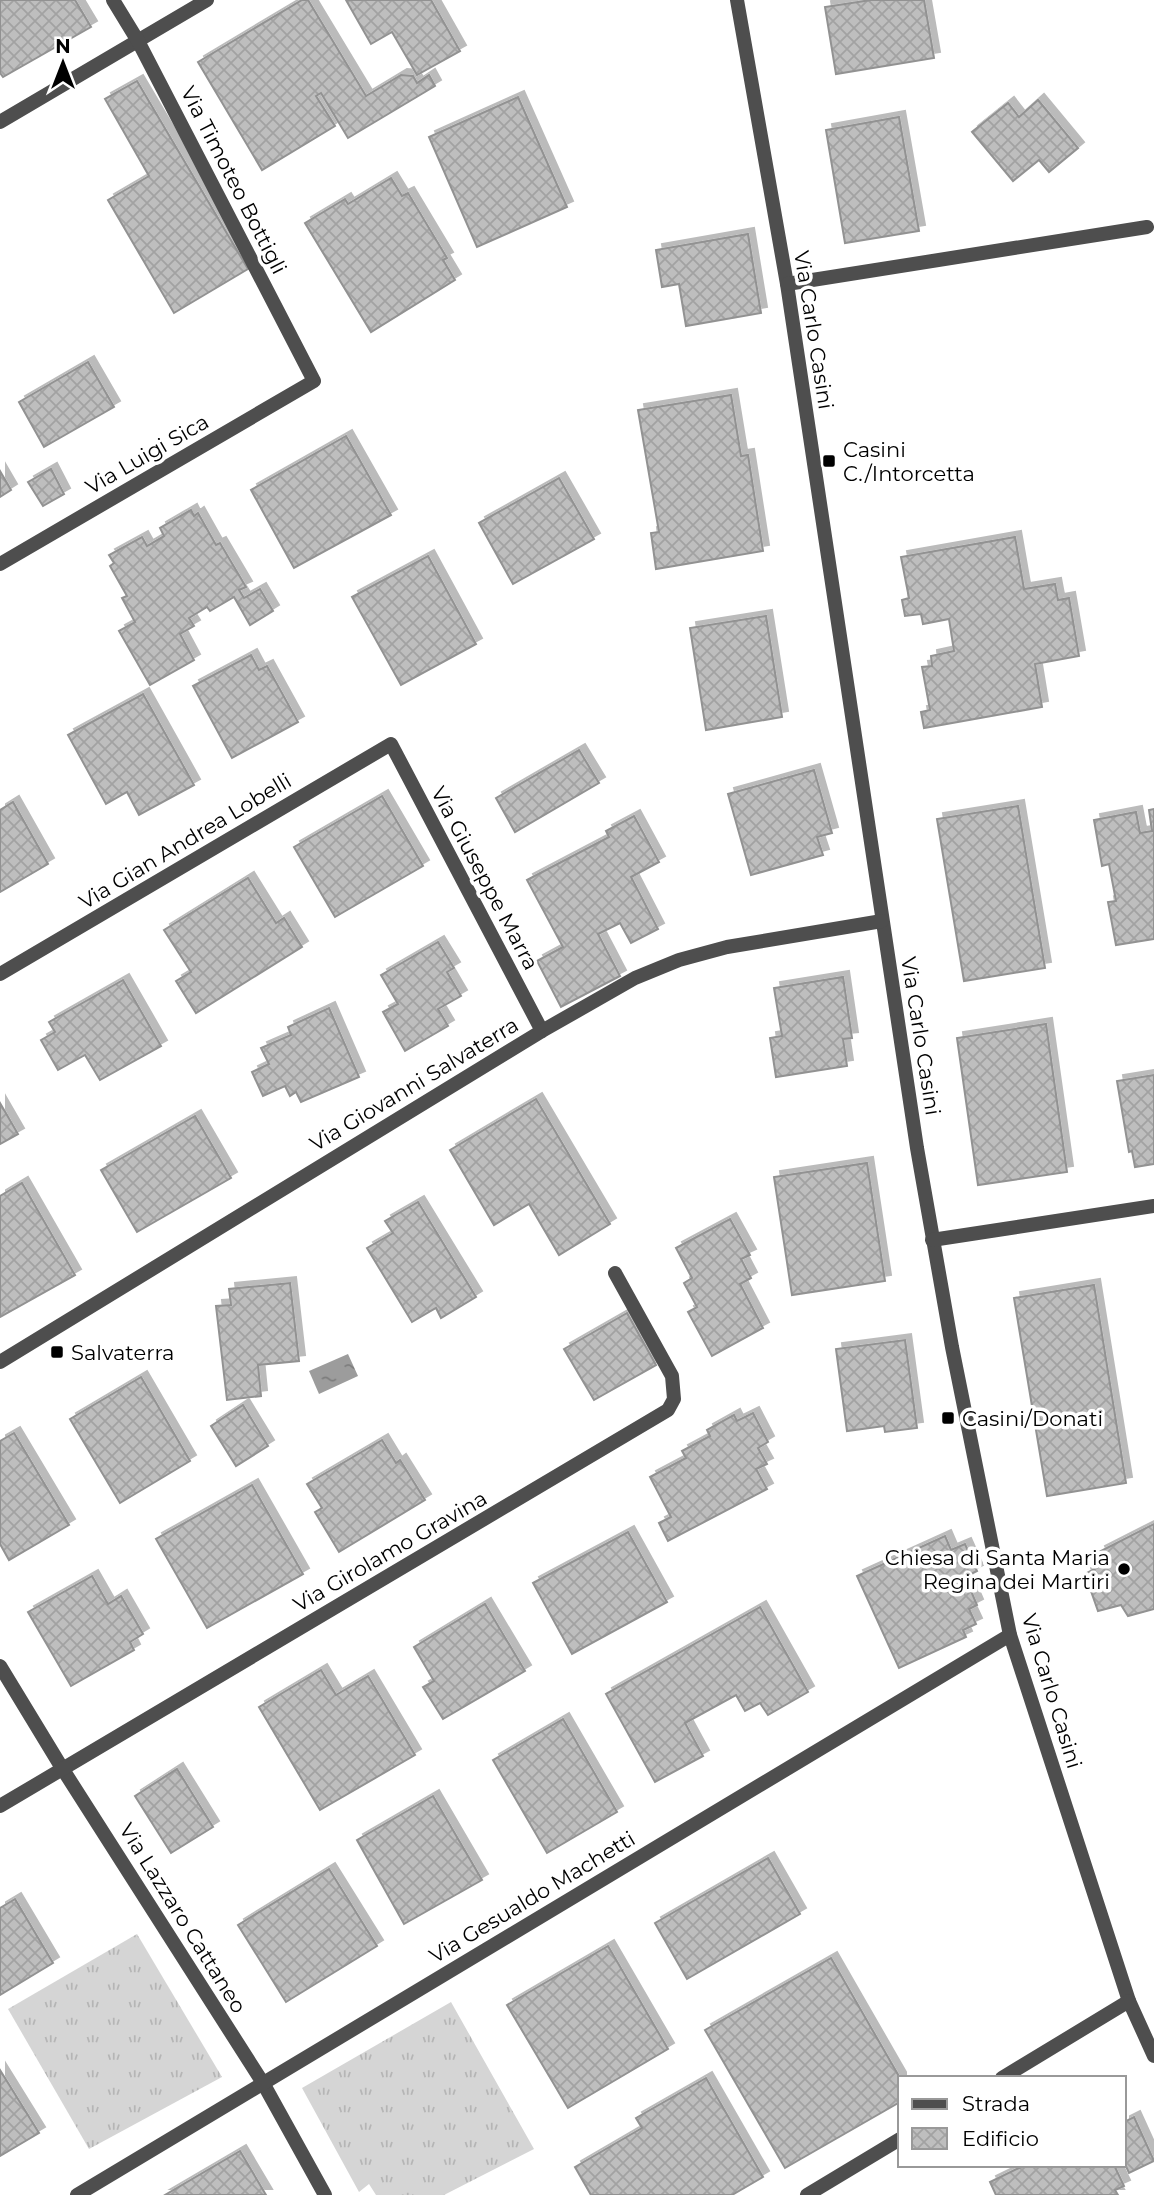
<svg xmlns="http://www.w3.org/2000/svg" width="1154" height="2195" font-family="Montserrat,sans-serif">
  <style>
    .grass { fill: url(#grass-tufts) }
    .water { fill: url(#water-ripples) }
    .building { fill: url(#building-cross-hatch); stroke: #929292; stroke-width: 2; filter: url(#shadow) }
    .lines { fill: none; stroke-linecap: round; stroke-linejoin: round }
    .minor { stroke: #4e4e4e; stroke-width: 14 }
    .poi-dot { fill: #000; stroke: #fff; stroke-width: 2.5 }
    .labels { text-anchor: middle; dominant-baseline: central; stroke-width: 7; stroke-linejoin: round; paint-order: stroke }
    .street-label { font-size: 21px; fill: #000; stroke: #fff }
    .poi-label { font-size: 21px; fill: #000; stroke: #fff; text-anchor: start }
  </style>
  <defs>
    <pattern id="grass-tufts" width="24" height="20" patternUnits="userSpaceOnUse" patternTransform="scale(1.75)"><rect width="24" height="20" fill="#d5d5d5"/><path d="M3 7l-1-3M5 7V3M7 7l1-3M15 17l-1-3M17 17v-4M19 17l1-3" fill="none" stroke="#b5b5b5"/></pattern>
    <pattern id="water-ripples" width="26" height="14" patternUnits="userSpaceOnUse" patternTransform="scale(1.75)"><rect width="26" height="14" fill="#9c9c9c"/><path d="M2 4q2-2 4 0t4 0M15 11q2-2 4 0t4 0" fill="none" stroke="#7d7d7d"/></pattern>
    <pattern id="building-cross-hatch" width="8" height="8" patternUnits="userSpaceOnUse" patternTransform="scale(1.75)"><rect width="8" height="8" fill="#bebebe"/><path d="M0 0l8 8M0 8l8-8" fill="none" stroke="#a2a2a2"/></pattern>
    <filter id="shadow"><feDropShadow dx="6" dy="-6" stdDeviation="0" flood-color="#0004"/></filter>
  </defs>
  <rect width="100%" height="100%" fill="#fff"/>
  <!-- grass -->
  <g class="grass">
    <path d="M137 1934 222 2077 89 2149 8 2009Z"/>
    <path d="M451 2002 534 2149 444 2195H376L369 2184 359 2192 302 2088Z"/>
  </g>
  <!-- water -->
  <path class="water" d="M348 1354 358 1376 319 1394 309 1371Z"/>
  <!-- building -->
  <g class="building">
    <path d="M0 0H75L91 27 3 77 0 73Z"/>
    <path d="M302 0H308L366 96 401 75 413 76 417 83 429 75 435 86 348 138 321 93 316 96 335 126 262 170 198 62Z"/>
    <path d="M346 0H431L460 51 417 75 392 32 371 44Z"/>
    <path d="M871 0H924L934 58 836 74 825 7Z"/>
    <path d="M137 81 248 269 174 313 108 200 149 176 105 99Z"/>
    <path d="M518 97 567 207 477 247 429 137Z"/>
    <path d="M1038 100 1078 148 1049 172 1039 160 1013 181 972 132 1008 103 1019 117Z"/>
    <path d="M899 117 919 231 845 243 826 130Z"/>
    <path d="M391 178 402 196 408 193 447 258 443 260 455 280 371 332 305 223 345 199 348 204Z"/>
    <path d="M748 234 761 313 686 326 679 284 662 287 656 250Z"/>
    <path d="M88 362 114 407 44 447 19 402Z"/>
    <path d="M731 395 741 456 748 455 763 551 656 569 651 533 659 532 638 410Z"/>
    <path d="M346 436 391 515 294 568 251 490Z"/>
    <path d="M51 469 64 494 43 506 28 482Z"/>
    <path d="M0 471 11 490 0 497Z"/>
    <path d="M559 478 594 539 513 584 479 523Z"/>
    <path d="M191 510 194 516 198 513 216 545 220 543 246 587 239 590 244 598 260 589 273 611 250 625 234 597 210 611 207 607 189 618 194 626 180 634 194 660 150 685 119 631 135 622 122 598 127 596 110 566 114 563 109 555 142 537 147 546 164 536 160 528Z"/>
    <path d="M1015 537 1024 589 1055 584 1058 600 1069 598 1079 656 1035 664 1042 707 924 728 921 712 930 710 922 667 932 666 931 656 954 651 949 619 923 624 921 614 905 616 902 600 909 598 901 557Z"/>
    <path d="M428 556 476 644 401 685 352 597Z"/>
    <path d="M766 616 782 717 706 730 690 628Z"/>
    <path d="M251 655 259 670 267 666 298 722 232 758 193 686Z"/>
    <path d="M143 694 194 785 139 815 127 792 106 804 68 735Z"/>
    <path d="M579 750 599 783 515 832 496 798Z"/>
    <path d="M814 770 832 833 817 837 823 855 751 875 728 794Z"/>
    <path d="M382 796 423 866 335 917 294 847Z"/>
    <path d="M13 802 48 864 0 892V810Z"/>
    <path d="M1018 806 1045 968 964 981 937 819Z"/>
    <path d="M1154 809V939L1116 945 1108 902 1116 901 1109 864 1102 866 1094 820 1136 812 1140 833 1152 831 1149 810Z"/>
    <path d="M634 816 659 862 631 877 658 929 631 943 620 923 598 934 620 976 561 1007 537 961 563 947 527 880 609 837 606 831Z"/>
    <path d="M248 878 276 923 284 918 302 947 196 1013 176 981 191 972 164 930Z"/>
    <path d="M438 942 454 968 447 972 461 996 438 1009 448 1026 405 1051 383 1012 398 1004 381 975Z"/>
    <path d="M843 977 852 1038 843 1039 847 1066 776 1077 770 1038 782 1036 774 988Z"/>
    <path d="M123 980 161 1046 100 1080 85 1055 58 1070 41 1040 55 1032 49 1022Z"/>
    <path d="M329 1008 359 1077 301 1102 296 1092 290 1096 285 1086 263 1096 252 1072 269 1064 261 1048 291 1035 288 1027Z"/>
    <path d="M1046 1024 1067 1172 978 1185 957 1038Z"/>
    <path d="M1154 1075V1164L1135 1167 1132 1151 1129 1152 1117 1081Z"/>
    <path d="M536 1099 610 1224 559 1255 529 1204 494 1225 450 1150Z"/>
    <path d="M0 1103 18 1134 0 1144Z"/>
    <path d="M195 1116 231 1178 137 1232 101 1170Z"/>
    <path d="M867 1163 885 1281 792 1295 774 1177Z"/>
    <path d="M22 1183 75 1275 0 1317V1196Z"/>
    <path d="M418 1202 476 1297 441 1318 436 1308 412 1322 367 1248 393 1233 385 1221Z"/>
    <path d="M730 1219 750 1255 741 1259 751 1278 740 1284 763 1328 712 1356 688 1312 697 1307 684 1283 692 1278 676 1248Z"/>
    <path d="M290 1283 299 1361 258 1365 261 1396 227 1400 216 1306 231 1305 229 1289Z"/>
    <path d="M1094 1285 1126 1483 1047 1496 1014 1298Z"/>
    <path d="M627 1313 656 1365 594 1400 564 1349Z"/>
    <path d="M905 1340 917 1428 885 1432 884 1426 847 1431 836 1349Z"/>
    <path d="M141 1377 190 1461 120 1503 70 1419Z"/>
    <path d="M243 1405 268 1446 236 1466 211 1426Z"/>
    <path d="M753 1413 768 1442 758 1448 767 1464 756 1469 767 1489 668 1541 659 1523 671 1517 650 1477 686 1458 682 1451 710 1436 707 1430 734 1415 737 1421Z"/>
    <path d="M14 1433 69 1525 9 1560 0 1544V1441Z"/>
    <path d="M382 1440 396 1463 400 1460 425 1500 339 1552 315 1512 322 1508 307 1484Z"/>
    <path d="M252 1485 303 1574 207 1628 156 1539Z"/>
    <path d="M1154 1524V1609L1128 1616 1121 1605 1098 1611 1085 1574 1104 1564 1099 1552Z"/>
    <path d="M628 1532 667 1602 572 1654 533 1583Z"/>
    <path d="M945 1536 951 1550 965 1544 977 1571 965 1577 977 1605 969 1609 976 1624 963 1630 966 1637 899 1668 857 1576Z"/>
    <path d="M92 1576 108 1604 121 1596 143 1634 130 1642 134 1650 71 1686 28 1612Z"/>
    <path d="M485 1604 525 1671 443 1719 423 1687 434 1681 414 1647Z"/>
    <path d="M760 1607 808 1692 768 1715 760 1703 745 1711 736 1695 685 1723 703 1756 655 1782 606 1694Z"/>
    <path d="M321 1670 336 1695 368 1676 415 1755 320 1810 259 1707Z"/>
    <path d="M563 1719 617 1812 547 1853 493 1760Z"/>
    <path d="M177 1769 213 1827 171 1853 135 1796Z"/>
    <path d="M433 1796 482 1880 404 1924 357 1840Z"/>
    <path d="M768 1858 800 1914 687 1979 655 1923Z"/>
    <path d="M329 1869 377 1946 286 2002 238 1925Z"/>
    <path d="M15 1899 53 1963 0 1995V1908Z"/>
    <path d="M608 1946 668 2049 568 2108 507 2005Z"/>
    <path d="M831 1958 900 2078V2102L785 2168 705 2030Z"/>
    <path d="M0 2070 39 2133 0 2156Z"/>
    <path d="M706 2078 763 2177 732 2195H591L575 2167 642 2128 636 2118Z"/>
    <path d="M1134 2117 1154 2161 1129 2173 1124 2162V2122Z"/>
    <path d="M240 2151 266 2195H165Z"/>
    <path d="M1025 2165H1114L1124 2186 1115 2190 1118 2195H996L990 2182Z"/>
  </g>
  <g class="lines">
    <!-- minor -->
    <g class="minor">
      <path d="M737 0 787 284 917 1148 952 1347 1010 1635 1129 2001 1154 2056"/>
      <path d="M0 122 207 0"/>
      <path d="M787 284 1147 227"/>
      <path d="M0 564 314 381 138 41 113 0"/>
      <path d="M0 974 391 744 542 1031"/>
      <path d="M932 1240 1154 1206"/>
      <path d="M0 1362 542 1031 635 978 679 960 727 947 882 921"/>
      <path d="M0 1666 62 1768 263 2083 325 2195"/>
      <path d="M0 1806 668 1410 674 1399 672 1376 615 1273"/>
      <path d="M1002 2078 1129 2001"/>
      <path d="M77 2195 1010 1635"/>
      <path d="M807 2195 900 2139"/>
    </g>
  </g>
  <!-- markers -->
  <g class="poi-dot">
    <rect x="822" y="454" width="14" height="14" rx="3.5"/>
    <rect x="50" y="1345" width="14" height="14" rx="3.5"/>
    <rect x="941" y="1411" width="14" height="14" rx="3.5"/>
    <circle cx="1124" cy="1569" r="7"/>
  </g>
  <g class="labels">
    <!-- street labels -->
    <g class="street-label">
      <text transform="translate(234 180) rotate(63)">Via Timoteo Bottigli</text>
      <text transform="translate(814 330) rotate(81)">Via Carlo Casini</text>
      <text transform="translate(147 454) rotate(-30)">Via Luigi Sica</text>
      <text transform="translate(185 841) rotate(-31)">Via Gian Andrea Lobelli</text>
      <text transform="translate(485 878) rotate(62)">Via Giuseppe Marra</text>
      <text transform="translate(921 1036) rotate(81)">Via Carlo Casini</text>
      <text transform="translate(414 1084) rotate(-31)">Via Giovanni Salvaterra</text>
      <text transform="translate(390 1551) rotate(-30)">Via Girolamo Gravina</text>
      <text transform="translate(1052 1691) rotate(73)">Via Carlo Casini</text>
      <text transform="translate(532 1897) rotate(-31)">Via Gesualdo Machetti</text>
      <text transform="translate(183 1918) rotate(58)">Via Lazzaro Cattaneo</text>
    </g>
    <!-- poi labels -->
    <g class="poi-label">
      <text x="843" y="449">Casini<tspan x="843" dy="24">C./Intorcetta</tspan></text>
      <text x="71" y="1352">Salvaterra</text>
      <text x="962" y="1418">Casini/Donati</text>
      <text x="1110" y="1557" text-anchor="end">Chiesa di Santa Maria<tspan x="1110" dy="24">Regina dei Martiri</tspan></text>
    </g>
  </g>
  <!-- legend -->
  <rect x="898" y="2076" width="228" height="91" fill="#ffffff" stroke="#999999" stroke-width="2"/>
  <rect x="912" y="2099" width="35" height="10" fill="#4e4e4e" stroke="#999999" stroke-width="2"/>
  <text x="962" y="2111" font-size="21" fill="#000000">Strada</text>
  <rect x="912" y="2128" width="35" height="21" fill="url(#building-cross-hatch)" stroke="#999999" stroke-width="2"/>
  <text x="962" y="2146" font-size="21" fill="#000000">Edificio</text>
  <!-- north arrow -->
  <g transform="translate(63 63)" stroke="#ffffff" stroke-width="5" paint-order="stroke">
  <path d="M0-5L12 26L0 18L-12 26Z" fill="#000000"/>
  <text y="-10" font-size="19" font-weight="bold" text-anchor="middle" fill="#000000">N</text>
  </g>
</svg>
